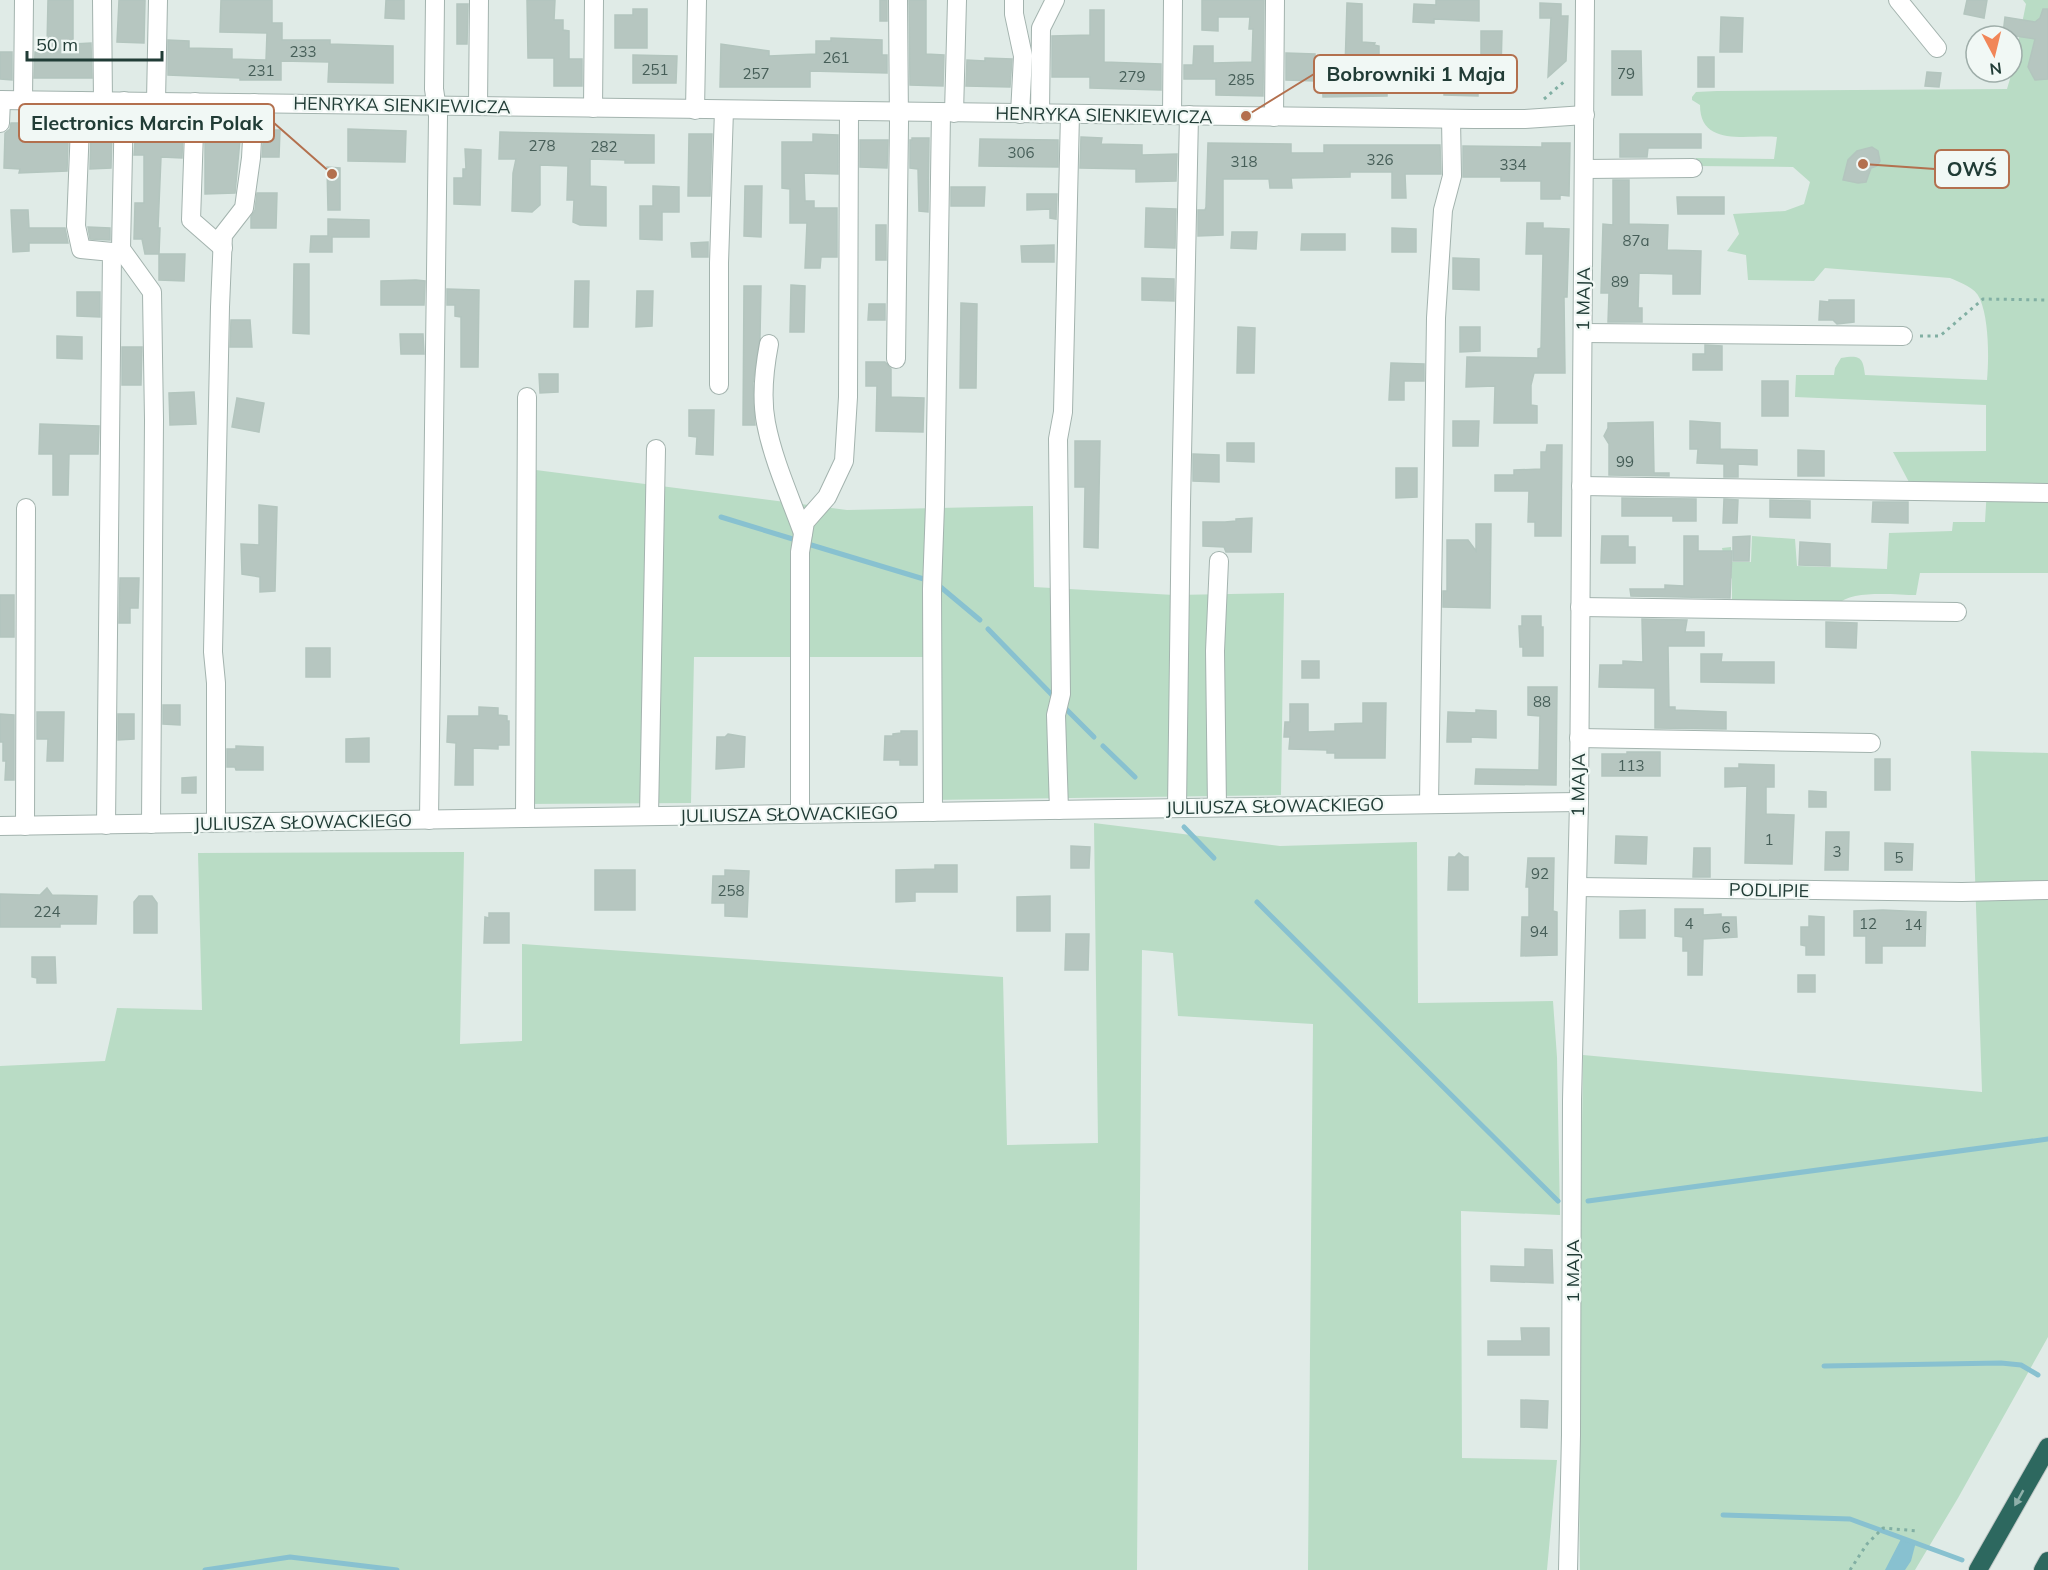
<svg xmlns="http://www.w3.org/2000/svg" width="2048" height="1570" font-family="Mulish,sans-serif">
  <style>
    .green { fill: #b9dcc5 }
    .water { fill: #88c1d0 }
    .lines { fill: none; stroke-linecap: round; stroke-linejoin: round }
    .stream { stroke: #88c1d0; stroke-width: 5 }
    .building { fill: #b6c6c0; stroke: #b3c5be; stroke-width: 1.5 }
    .minor-casing { stroke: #a3b3ae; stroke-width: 20 }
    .highway-casing { stroke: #c1c8c7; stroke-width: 20 }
    .path { stroke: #81afa3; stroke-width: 3; stroke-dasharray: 3 4.5; stroke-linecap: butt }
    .minor { stroke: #fff; stroke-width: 18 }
    .highway { stroke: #2d685f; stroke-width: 18 }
    .oneway { fill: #8fb0aa }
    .labels { text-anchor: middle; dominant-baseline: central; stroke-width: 4.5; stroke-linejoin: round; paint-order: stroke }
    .number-label { font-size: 15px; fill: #465e58 }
    .street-label { font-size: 18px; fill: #213c36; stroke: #f1f8f5 }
    .leader { fill: none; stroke: #b3704e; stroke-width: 2 }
    .callout-dot { fill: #b3704e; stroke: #f1f8f5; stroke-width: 2 }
    .callout { fill: #f1f8f5; stroke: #b3704e; stroke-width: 2 }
    .callout-label { font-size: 20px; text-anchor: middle; font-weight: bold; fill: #213c36 }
  </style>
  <rect width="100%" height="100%" fill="#e0ebe7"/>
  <!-- green -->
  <g class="green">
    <path d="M2023 0H2048V573H1920L1916 595C1896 595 1851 589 1837 605L1732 604V579L1727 573 1722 548 1731 547V562H1751L1752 536 1795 539 1797 566 1887 569 1889 533 1952 531 1953 522H1985L1987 488 1910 484 1893 452 1986 451V405L1795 397 1796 375H1834L1835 368 1841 358C1859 355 1863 356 1865 375L1987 380C1989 358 1989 320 1980 299 1975 287 1961 283 1950 278L1825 268 1814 281 1748 280 1746 255 1727 251 1739 234 1733 214 1785 211 1804 204 1810 182 1793 167 1695 166 1696 158 1774 159 1777 137C1748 134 1700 148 1700 105L1692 100V97L1696 92 1717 91 2007 89 2012 72 2026 4Z"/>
    <path d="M528 469 847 510 1033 506 1034 587 1174 595 1284 593 1281 795 931 800 928 657H694L691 803 522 804Z"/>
    <path d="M1971 751 2048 753V1337L1958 1498 1915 1570H1580L1578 1411 1583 1055 1982 1092Z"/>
    <path d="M1094 823 1280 846 1417 842 1418 1003 1553 1001 1557 1057 1560 1215 1461 1211 1462 1458 1557 1460 1547 1570H1308L1313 1024 1178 1016 1173 953 1142 950 1137 1570H0V1066L105 1061 117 1008 202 1010 198 853 464 852 460 1044 522 1041V944L1003 977 1007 1145 1098 1143Z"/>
  </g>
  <!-- water -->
  <path class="water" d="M1902 1537 1916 1542 1911 1561 1905 1570H1885Z"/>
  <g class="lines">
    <!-- stream -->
    <g class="stream">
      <path d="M721 517 796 540"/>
      <path d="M808 544 927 580"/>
      <path d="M937 584 980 620"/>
      <path d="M988 629 1056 699"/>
      <path d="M1065 708 1094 737"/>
      <path d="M1103 746 1135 777"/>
      <path d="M1184 827 1214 858"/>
      <path d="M1257 902 1558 1201"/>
      <path d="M1588 1201 2048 1139"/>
      <path d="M1824 1366 2001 1363 2021 1365 2038 1375"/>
      <path d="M1723 1515 1850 1519 1962 1560"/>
      <path d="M205 1570 290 1557 397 1570"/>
    </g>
  </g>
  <!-- building -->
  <g class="building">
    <path d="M48 0H73V44L91 43 92 78H34L35 52H41V46H47Z"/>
    <path d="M119 0H145L144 43 117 42Z"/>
    <path d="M221 0H272V23H282V40H330V44L393 46V83L328 82 329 62 281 61V80H240V78L168 75V40L189 41V48L232 49V59L266 60 267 33 220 32Z"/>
    <path d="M386 0H404V19L385 18Z"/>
    <path d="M527 0H555L554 20H563V30L569 31V59H582V86H554V58H528Z"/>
    <rect x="880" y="0" width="7" height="21"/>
    <path d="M909 0H926V54L944 55 943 86 910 85Z"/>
    <path d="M1202 0H1264L1263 96 1216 95V79H1184V65H1193L1194 46H1213V63L1252 62 1253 29H1249L1250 17H1218V31L1202 30Z"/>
    <path d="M1436 0H1479V21L1434 19V23L1413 22 1414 4 1436 5Z"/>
    <path d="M1967 0H1987L1984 18 1964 14Z"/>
    <path d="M1347 3 1362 4V42L1375 43 1374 45 1379 46V82H1387V96L1323 97 1322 69H1345Z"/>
    <path d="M1540 3 1561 4V16H1568L1566 61 1548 77 1551 18H1540Z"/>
    <path d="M457 4H468L467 44H457Z"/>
    <path d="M633 9H647V48H615V15H633Z"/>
    <path d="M2043 9H2048V79L2035 80 2028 67 2035 39 2003 34 2005 17 2035 22 2040 18Z"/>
    <path d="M1090 10H1104V62L1161 64V90L1090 88V77H1052V36L1090 35Z"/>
    <path d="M1721 17 1743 18 1742 52H1720Z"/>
    <path d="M1481 31H1502L1501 70H1481Z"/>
    <path d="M831 38 882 40V55H887V73L810 71V87H720L721 44 769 51V56L816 54V41H831Z"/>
    <path d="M1612 51H1641L1642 95H1612Z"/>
    <path d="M0 52H12V80L0 79Z"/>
    <path d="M1286 53 1315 54V81L1286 80Z"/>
    <path d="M633 55 677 56 676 83H633Z"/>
    <rect x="1698" y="57" width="16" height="30"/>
    <path d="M985 58 1012 59 1010 87 966 86 967 60 985 61Z"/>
    <path d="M1445 69H1478V96L1444 95Z"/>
    <path d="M1927 72 1941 73 1939 87 1925 86Z"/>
    <path d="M11 123H31L30 143H68L67 171 19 173 20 169 4 168 5 133 10 129Z"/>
    <path d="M136 128H183L182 158 161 157 158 228H160L159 254H185L184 281 159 280V254H145L142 239H134L135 203H144V155H134Z"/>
    <path d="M205 129H241L235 193 205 194Z"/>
    <path d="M348 129 406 131 405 162 348 161Z"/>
    <path d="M264 130H280L279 157H262Z"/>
    <path d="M112 132 111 168 90 169 91 133Z"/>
    <path d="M500 132 654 135V163H625V160L590 159V186L606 187V226L580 225 573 222 574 200H567L568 166 540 165V205L532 212 512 211 513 173 516 159H499Z"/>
    <path d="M689 134H712L710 196H688Z"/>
    <path d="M813 134 838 135V174L804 173 805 201H814V208H837V257H821L820 268H805L807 223H790V189L782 188V142H813Z"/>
    <path d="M1620 134H1701V148H1648L1647 157H1620Z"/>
    <path d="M1081 137 1102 138 1101 144 1142 145V155L1177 154 1176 181 1136 182V169L1080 168Z"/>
    <path d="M912 138H929L928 212 919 211 918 169 910 168V140H912Z"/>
    <path d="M980 139 1058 140V167L979 166Z"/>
    <path d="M860 140H888L887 168 860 167Z"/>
    <path d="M1208 143 1291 144V153H1324V145H1440L1441 174H1405L1406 198H1392V172H1350V177L1291 178 1292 188H1270L1269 179H1223V235L1198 236V210H1205L1206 207Z"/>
    <path d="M1542 143H1570L1569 196 1560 195V199H1541V181H1501V177H1463V146L1542 147Z"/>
    <path d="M1872 147 1878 151 1880 161 1877 166 1871 168 1866 182 1858 183 1843 180 1848 160 1857 151Z"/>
    <path d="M465 149 481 150 480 205 454 204V178H463V169H466Z"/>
    <path d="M327 167 340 168V210H328Z"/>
    <path d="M1613 180H1629V224L1668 225 1667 250 1701 251 1700 294H1673V274L1639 273 1638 308H1642V322H1608L1609 293H1601L1603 224 1613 225Z"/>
    <path d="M653 186 679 187V212H662V240L640 239V206H653Z"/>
    <path d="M745 186H762L761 237 744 236Z"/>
    <path d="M951 187H985L984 206H951Z"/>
    <path d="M257 193H277L276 228H251V217L255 210Z"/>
    <path d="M1027 194H1057L1056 219 1050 218V209L1027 210Z"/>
    <path d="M1677 197H1724V214H1678Z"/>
    <path d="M1146 208 1176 209 1175 248 1145 247Z"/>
    <path d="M11 210H28L29 228H65L68 243H29V251L13 252Z"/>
    <path d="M328 219 369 220V237H332V252H310L311 236H328Z"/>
    <path d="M1527 223H1543V228L1569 229 1567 297H1564L1565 373H1534L1531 385V405L1537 406V423H1494L1495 386 1466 387 1467 357 1538 358V349L1541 348 1543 254H1526Z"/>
    <rect x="876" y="225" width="10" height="35"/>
    <path d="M88 227 110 228V240L90 239Z"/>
    <path d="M1392 228 1416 229V252H1392Z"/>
    <path d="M1232 232H1257L1256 249 1231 248Z"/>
    <path d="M1302 234H1345V250H1301Z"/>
    <path d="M708 242V257H692L691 243Z"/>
    <path d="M1054 245V262H1022L1021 246Z"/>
    <path d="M1453 258 1479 259V290L1453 289Z"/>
    <path d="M294 264H309V334L293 333Z"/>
    <path d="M1142 278 1174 279V301L1142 300Z"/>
    <path d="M416 280 425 281 424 305H381V281Z"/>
    <path d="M575 281H589L588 327H574Z"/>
    <path d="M791 285 805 286 804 332H790Z"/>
    <path d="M744 286H761L760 338 753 383 755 425H743Z"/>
    <path d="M447 289 479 290 478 367H461V317L455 316V305H447Z"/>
    <path d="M637 291H653L652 326 636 327Z"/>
    <path d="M77 292H100V317L77 316Z"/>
    <path d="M1829 300H1854V322L1837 324 1833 320H1819L1820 301 1829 302Z"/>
    <path d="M961 303 977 304 976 388H960Z"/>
    <path d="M869 304H885V320H868Z"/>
    <path d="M231 320H250L252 347H230Z"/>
    <path d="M1238 327 1255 328 1254 373H1237Z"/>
    <path d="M1460 327H1480V351L1460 352Z"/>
    <path d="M400 334H423L424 354H401Z"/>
    <path d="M57 336 82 337V359L57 358Z"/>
    <path d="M1705 345 1722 346V370H1693V354H1705Z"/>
    <path d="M122 347H142L141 385H122Z"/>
    <path d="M866 362H885L891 369V397L924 398 923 432 876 431 877 386H866Z"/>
    <path d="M1391 363 1424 364V381H1404V400H1389Z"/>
    <path d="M539 374H558V392L540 393Z"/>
    <rect x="1762" y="381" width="26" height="35"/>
    <path d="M194 392 196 424 170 425 169 393Z"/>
    <path d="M237 398 264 403 259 432 232 427Z"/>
    <path d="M689 410H714L713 455 696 454 697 437 689 436Z"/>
    <path d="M1453 421H1479L1478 446H1453Z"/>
    <path d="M1690 421 1720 423V449L1757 450V465L1738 464V477H1724V464L1697 463 1698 449H1690Z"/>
    <path d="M1653 422 1654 473H1669V476L1609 475V444L1604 436 1608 428V423Z"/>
    <path d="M40 424 99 426 98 454H69L68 495H53V454H39Z"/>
    <path d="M1075 441H1100L1098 548 1084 547 1085 487H1075Z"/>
    <path d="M1227 443H1254V462L1227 461Z"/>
    <path d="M1547 445H1562L1561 536H1535V522H1528L1529 491H1495V475H1514V470L1541 469V452H1546Z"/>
    <path d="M1798 450 1824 451V476H1798Z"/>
    <path d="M1193 454 1219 455V482L1193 481Z"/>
    <path d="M1396 468H1417V497L1396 498Z"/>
    <path d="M1622 498 1696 499V521H1673V516H1622Z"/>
    <path d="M1724 499 1738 500 1737 523H1723Z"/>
    <path d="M1770 500 1810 501V518L1770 517Z"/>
    <path d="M1873 502H1908V523L1872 522Z"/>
    <path d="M259 505 277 507 275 591 260 592V577L242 574 241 544 259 545Z"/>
    <path d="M1252 518 1251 552H1226L1224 547 1203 546V522H1225L1236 521V519Z"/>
    <path d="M1476 524H1491L1490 608 1443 607V591H1447V540H1468L1476 551Z"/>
    <path d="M1602 536H1628V547H1635V563H1601Z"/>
    <path d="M1684 536H1698V551H1732L1730 598 1631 596 1630 589H1665V585L1684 586Z"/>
    <path d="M1750 536 1749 561H1733V537Z"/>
    <path d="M1800 542 1830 544V566L1799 565Z"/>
    <path d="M120 578H139L138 608H130V623H119Z"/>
    <rect x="0" y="595" width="14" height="42"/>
    <path d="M1522 616H1541V627H1543V656H1523V647H1520L1519 626H1522Z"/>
    <path d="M1642 619 1687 620 1685 632H1704V646H1668L1669 707H1675V710L1726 712V729L1655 728V688L1599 687 1600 665H1623V661L1643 662Z"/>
    <path d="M1826 622 1857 623 1856 648 1826 647Z"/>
    <rect x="306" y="648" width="24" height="29"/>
    <path d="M1701 654H1722L1721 662H1774V683L1701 682Z"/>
    <rect x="1302" y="661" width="17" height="17"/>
    <path d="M1528 687H1557L1556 785 1475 784 1476 769 1539 770 1540 716 1528 715Z"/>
    <path d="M1363 703H1386L1385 758H1335V753H1327V750L1289 749 1290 737H1284L1285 722H1290V704H1308V732L1335 731V724L1363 723Z"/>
    <path d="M163 705H180V725L163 724Z"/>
    <path d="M479 707 498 708V715L507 716V721H509V745H498V749L473 748V785H455L456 743 447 742 448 716H479Z"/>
    <path d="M1476 710 1496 711V738L1471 737V742H1447L1448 712 1476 713Z"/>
    <path d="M37 712H64L63 761H47L48 739H37Z"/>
    <path d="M0 714 14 715V780H5L6 761H3V742H0Z"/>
    <path d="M118 714H134V739L118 740Z"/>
    <path d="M901 731H917V765H900V760H884L885 736H893V734L901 733Z"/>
    <path d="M728 734 745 737 744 767 716 769 717 737H725Z"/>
    <path d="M369 738V762H346V739Z"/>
    <path d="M236 746 263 747V770H236L235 767H227V749H236Z"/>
    <path d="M1627 752H1660V776H1602V754H1627Z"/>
    <rect x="1875" y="759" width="15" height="31"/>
    <path d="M1739 764 1774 765V787H1766V814L1794 815 1792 864 1745 863 1747 786 1725 787V768H1739Z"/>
    <path d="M196 777V793H182V778Z"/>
    <path d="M1809 791 1826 792V807H1809Z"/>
    <path d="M1826 832H1849L1848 870H1825Z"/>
    <path d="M1616 836 1647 837 1646 864 1615 863Z"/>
    <path d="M1885 843 1913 844 1912 870H1885Z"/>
    <path d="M1071 846 1090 847 1089 868H1071Z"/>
    <path d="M1694 848H1710V877H1693Z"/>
    <path d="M1459 853 1464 857H1468V890H1448L1449 857H1455Z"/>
    <path d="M1528 858H1554L1553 911 1557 912V955L1521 956 1522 917H1529V887H1526Z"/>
    <path d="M935 865H957V892H915V901L896 902V870L935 869Z"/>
    <rect x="595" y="870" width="40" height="40"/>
    <path d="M725 870 749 871 747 917 725 916V903H712L713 876H725Z"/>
    <path d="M47 888 52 895 97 896 96 924H60V927H0V894L40 895Z"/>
    <path d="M139 896H152L157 903V933H134V902Z"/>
    <path d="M1050 896V931H1017V897Z"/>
    <path d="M1675 909H1703V915L1721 914V917H1736L1737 937 1703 939 1702 975H1688V951H1683V937L1675 936Z"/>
    <path d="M1645 910V938H1620V911Z"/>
    <path d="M1883 910 1926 912 1925 946H1882V963H1866V936H1854V911Z"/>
    <path d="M489 913H509V943H484L485 917 489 918Z"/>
    <path d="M1809 916 1824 917V955H1806V946L1801 945V927H1809Z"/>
    <path d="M1066 934H1089L1088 970H1065Z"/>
    <path d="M32 957H55L56 983H37V978L32 977Z"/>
    <rect x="1798" y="975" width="17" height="17"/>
    <path d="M1525 1249 1552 1250 1553 1283 1491 1281V1266L1525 1267Z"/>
    <path d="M1521 1328H1549V1355H1488V1341H1522Z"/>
    <path d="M1521 1400 1548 1401 1547 1428 1521 1427Z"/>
  </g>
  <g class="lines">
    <!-- minor casing -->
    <g class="minor-casing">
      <g id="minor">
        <path d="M102 0 103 101"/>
        <path d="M1014 0V14L1023 56 1020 114"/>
        <path d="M1898 0 1937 48"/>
        <path d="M0 100 1474 119H1525L1585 115"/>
        <path d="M23 100 24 0"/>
        <path d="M81 101 76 226 81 249 112 252 106 825"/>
        <path d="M124 101 121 249 152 292 154 420 151 824"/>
        <path d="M156 101 158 0"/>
        <path d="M195 102 191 220 223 248"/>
        <path d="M478 106 479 0"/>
        <path d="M593 108 594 0"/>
        <path d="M695 110 697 0"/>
        <path d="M954 113 957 0"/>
        <path d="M1040 114 1041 28 1055 0"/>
        <path d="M1172 115 1173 0"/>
        <path d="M1274 117 1275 0"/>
        <path d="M0 123 1 100"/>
        <path d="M1585 169 1693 168"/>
        <path d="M1583 333 1903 336"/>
        <path d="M769 344C764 370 761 397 766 423 773 460 790 497 803 533"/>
        <path d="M896 359 899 123 898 0"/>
        <path d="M719 385V263L724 110"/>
        <path d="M1581 486 2048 493"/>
        <path d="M1580 607 1957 612"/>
        <path d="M1579 738 1871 743"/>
        <path d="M1429 804 1436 318 1443 210 1452 176 1451 119"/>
        <path d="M1217 807 1215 651 1219 561"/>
        <path d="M1177 808 1181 504 1189 115"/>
        <path d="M1059 810 1056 715 1061 694 1058 439 1063 412 1070 114"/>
        <path d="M933 812 932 589 935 505 941 113"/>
        <path d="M800 814V552L805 522 827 497 844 461 848 397 849 112"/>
        <path d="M649 816 656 449"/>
        <path d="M525 818 527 397"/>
        <path d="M429 820 438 116 434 89 435 0"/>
        <path d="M216 823V683L213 652 220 307 223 235 244 208 251 158 254 103"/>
        <path d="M0 826 1579 802"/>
        <path d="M25 826 26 508"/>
        <path d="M1577 887 1962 892 2048 890"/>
        <path d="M1568 1570 1571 1435 1572 1100 1579 802 1585 0"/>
      </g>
    </g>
    <!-- highway casing -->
    <g class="highway-casing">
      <g id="highway">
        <path d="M1978 1570 2048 1447"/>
        <path d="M2043 1570 2048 1561"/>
      </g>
    </g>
    <!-- path -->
    <g class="path">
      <path d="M1544 99 1566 80"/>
      <path d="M1920 336H1940L1983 299 2048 300"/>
      <path d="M1850 1570 1867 1544 1883 1528 1919 1531"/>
    </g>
    <!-- minor -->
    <use href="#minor" class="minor"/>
    <!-- highway -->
    <use href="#highway" class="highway"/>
  </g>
  <!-- one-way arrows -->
  <defs><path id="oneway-solid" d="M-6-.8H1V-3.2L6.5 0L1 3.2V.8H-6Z" transform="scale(1.5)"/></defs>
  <use class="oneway" href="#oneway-solid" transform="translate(2019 1498) rotate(119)"/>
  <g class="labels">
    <!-- number labels -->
    <g class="number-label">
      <text x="303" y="51">233</text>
      <text x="836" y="57">261</text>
      <text x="655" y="69">251</text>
      <text x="261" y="70">231</text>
      <text x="756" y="73">257</text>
      <text x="1626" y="73">79</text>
      <text x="1132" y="76">279</text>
      <text x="1241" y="79">285</text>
      <text x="542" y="145">278</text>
      <text x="604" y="146">282</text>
      <text x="1021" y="152">306</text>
      <text x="1380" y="159">326</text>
      <text x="1244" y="161">318</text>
      <text x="1513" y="164">334</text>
      <text x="1636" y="240">87a</text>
      <text x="1620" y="281">89</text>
      <text x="1625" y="461">99</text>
      <text x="1542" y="701">88</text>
      <text x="1631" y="765">113</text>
      <text x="1769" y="839">1</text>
      <text x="1837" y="851">3</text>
      <text x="1899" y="857">5</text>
      <text x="1540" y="873">92</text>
      <text x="731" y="890">258</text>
      <text x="47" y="911">224</text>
      <text x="1689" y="923">4</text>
      <text x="1868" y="923">12</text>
      <text x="1913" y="924">14</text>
      <text x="1726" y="927">6</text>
      <text x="1539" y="931">94</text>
    </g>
    <!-- street labels -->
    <g class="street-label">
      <text transform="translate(402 105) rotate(1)">HENRYKA SIENKIEWICZA</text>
      <text transform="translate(1104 115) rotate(1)">HENRYKA SIENKIEWICZA</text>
      <text transform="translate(1583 299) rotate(-89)">1 MAJA</text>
      <text transform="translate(1578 785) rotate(-89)">1 MAJA</text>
      <text transform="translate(1275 806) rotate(-1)">JULIUSZA SŁOWACKIEGO</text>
      <text transform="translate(789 814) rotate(-1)">JULIUSZA SŁOWACKIEGO</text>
      <text transform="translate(303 822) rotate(-1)">JULIUSZA SŁOWACKIEGO</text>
      <text transform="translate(1769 890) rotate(1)">PODLIPIE</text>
      <text transform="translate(1572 1271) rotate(-90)">1 MAJA</text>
    </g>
  </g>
  <!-- callouts -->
  <path class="leader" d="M1246 116L1314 74M332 174L274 123M1863 164L1935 169"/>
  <g class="callout-dot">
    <circle cx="1246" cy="116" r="6"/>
    <circle cx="332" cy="174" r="6"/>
    <circle cx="1863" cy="164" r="6"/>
  </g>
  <g class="callout">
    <rect x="1314" y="55" width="203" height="38" rx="6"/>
    <rect x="19" y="104" width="255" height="38" rx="6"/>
    <rect x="1935" y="150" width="74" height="38" rx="6"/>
  </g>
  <g class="callout-label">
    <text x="1416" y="81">Bobrowniki 1 Maja</text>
    <text x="147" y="130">Electronics Marcin Polak</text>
    <text x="1972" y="176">OWŚ</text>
  </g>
  <!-- north arrow -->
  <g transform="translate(1994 54) rotate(173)"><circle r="28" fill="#f1f8f5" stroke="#9eada9" stroke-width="1.5"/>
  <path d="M0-4.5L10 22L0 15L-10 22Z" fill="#f18658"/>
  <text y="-9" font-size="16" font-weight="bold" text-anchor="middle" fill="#213c36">N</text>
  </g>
  <!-- scale -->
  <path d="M27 51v9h135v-9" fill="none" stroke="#213c36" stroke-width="3"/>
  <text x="36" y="51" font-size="18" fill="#213c36" stroke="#f1f8f5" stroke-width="4.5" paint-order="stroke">50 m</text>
</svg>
